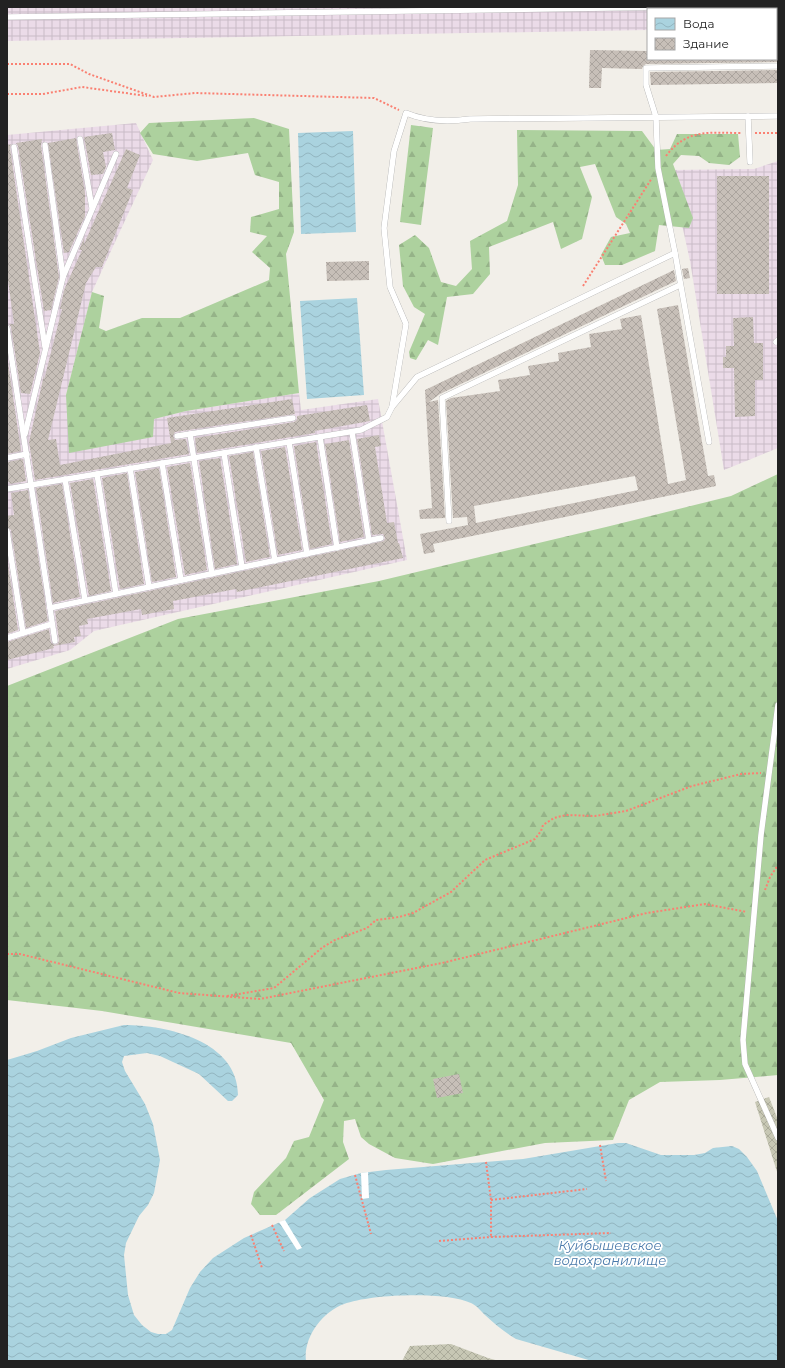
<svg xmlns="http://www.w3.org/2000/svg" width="785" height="1368" font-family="Montserrat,sans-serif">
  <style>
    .industrial { fill: url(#industrial-grid) }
    .construction { fill: url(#construction-cross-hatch) }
    .forest { fill: url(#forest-firs) }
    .water { fill: url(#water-waves) }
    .pier { fill: #fff }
    .building { fill: url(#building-cross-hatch); fill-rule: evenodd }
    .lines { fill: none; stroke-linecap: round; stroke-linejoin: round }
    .service-casing { stroke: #a9a9a9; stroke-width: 6 }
    .path { stroke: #fa8072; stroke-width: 2; stroke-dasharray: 2 2; stroke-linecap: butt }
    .service { stroke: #fff; stroke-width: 5.5 }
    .labels { text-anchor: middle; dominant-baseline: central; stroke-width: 3.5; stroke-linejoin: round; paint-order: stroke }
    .water-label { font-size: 13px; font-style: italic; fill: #4a7aab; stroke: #fff }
  </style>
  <defs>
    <pattern id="industrial-grid" width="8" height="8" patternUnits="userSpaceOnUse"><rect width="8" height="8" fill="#ebdbe8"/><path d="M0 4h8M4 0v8" fill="none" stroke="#c9bcc7"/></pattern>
    <pattern id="construction-cross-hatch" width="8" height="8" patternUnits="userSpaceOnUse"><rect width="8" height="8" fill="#c7c7b4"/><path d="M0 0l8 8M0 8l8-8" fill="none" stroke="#abab9a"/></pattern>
    <pattern id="forest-firs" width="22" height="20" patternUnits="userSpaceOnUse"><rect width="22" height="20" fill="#add19e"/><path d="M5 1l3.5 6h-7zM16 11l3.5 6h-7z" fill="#95b388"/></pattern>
    <pattern id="water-waves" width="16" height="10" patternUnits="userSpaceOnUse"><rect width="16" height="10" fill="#aad3df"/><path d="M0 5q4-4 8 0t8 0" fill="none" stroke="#92b5bf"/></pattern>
    <pattern id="building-cross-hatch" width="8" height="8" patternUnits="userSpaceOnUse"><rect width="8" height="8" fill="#c7bfb8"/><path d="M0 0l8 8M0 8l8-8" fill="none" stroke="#aba49e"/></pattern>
  </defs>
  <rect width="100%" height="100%" fill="#f2efe9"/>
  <!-- industrial -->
  <g class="industrial">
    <path d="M7 7H778V28H776V9H648V30L7 41Z"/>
    <path d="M136 123 153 160 92 292 66 395 153 419 186 411 299 393 301 410 378 399 407 560 94 631 70 650 7 669V135Z"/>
    <path d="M778 161V448L724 470 690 261 670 170 754 169Z"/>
  </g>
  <!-- construction -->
  <g class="construction">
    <path d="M769 1097 778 1120V1175L755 1102Z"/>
    <path d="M451 1344 488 1358 499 1361H402L410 1346Z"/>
  </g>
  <!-- forest -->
  <g class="forest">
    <path d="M254 118 289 129 294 232 286 254 299 393 186 411 154 419 153 437 69 453 66 395 92 292 104 296 99 328 106 331 142 318H180L269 280 270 268 252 252 267 236 250 232 251 217 279 209V182L255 175 248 153 197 161 153 154 140 133 149 123Z"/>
    <path d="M411 125 433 128 421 225 400 222Z"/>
    <path d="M517 130 642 131 656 150 670 149 677 134H738L740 157 729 165 709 163 699 156 681 155 673 164 693 218 689 228 659 225 655 251 622 265H605L601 255 611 237 630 233 626 224 616 217 595 164 580 167 592 197 582 239 561 249 553 222 489 247 490 274 473 294 447 297 438 345 428 340 416 360 410 358 409 352 425 314 414 307 403 286 399 245 415 235 429 248 441 282 456 286 472 269 470 241 507 221 518 185Z"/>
    <path d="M778 474V1075L720 1080 660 1082 629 1100 613 1140 545 1143 433 1164 395 1158 369 1144 361 1137 355 1119 344 1121 343 1142 349 1159 276 1215H260L251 1204 254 1192 286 1158 294 1141 309 1137 324 1100 291 1043 102 1011 7 1000V686L178 619 379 581 606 527 731 496Z"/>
  </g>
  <!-- water -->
  <g class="water">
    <path d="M353 131 356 232 301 234 298 133Z"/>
    <path d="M357 298 364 395 307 399 300 301Z"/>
    <path d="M124 1025C167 1025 238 1041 238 1095L232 1101H228L199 1074 160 1056 147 1053 124 1056 122 1062 125 1071 145 1104 153 1124 160 1160 154 1193 148 1205 139 1216 126 1243 124 1255 128 1295 134 1315 142 1325 151 1332 158 1334H166L172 1330 190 1288 200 1272 213 1258 244 1238 285 1220 310 1198 340 1179 361 1173 386 1170 523 1159 618 1143H626L661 1155H694L705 1153 713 1148 732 1146 739 1149 747 1157 757 1171 778 1221V1361H592L516 1339C504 1332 495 1324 485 1315 481 1311 476 1305 471 1303 446 1291 370 1294 344 1304 322 1312 303 1338 306 1361H7V1060L37 1051 71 1038Z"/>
  </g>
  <!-- pier -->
  <g class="pier">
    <path d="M368 1172 369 1198 362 1199 361 1173Z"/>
    <path d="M285 1220 302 1248 297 1250 279 1222Z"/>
  </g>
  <!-- building -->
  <g class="building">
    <path d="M590 50 648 51V59H778V62L646 64 643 66 642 69 602 68 601 88H589Z"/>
    <path d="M778 70V83L651 85 650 72Z"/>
    <path d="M112 133 115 150 103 152 106 167 103 174 91 175 84 137Z"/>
    <path d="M76 138 85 193V216L69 252 64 253 48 143Z"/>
    <path d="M42 139 41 146 59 277 51 310 44 311 18 146 16 143Z"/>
    <path d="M11 144 10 148 40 353 30 394 21 393 11 327 9 324H14L7 273V145Z"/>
    <path d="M126 149 140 155 127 188 133 190 102 267H96L86 283 48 440 56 439 60 465 171 443 167 418 292 399 295 414 175 432 173 436 175 440 186 439 189 454 35 480 29 442 44 375V380L62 309H60L64 290 82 250H79L84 238V244Z"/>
    <rect x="717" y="176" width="52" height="118"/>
    <path d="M369 261V280L327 281 326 262Z"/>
    <path d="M688 268 690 278 684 279 682 269Z"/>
    <path d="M674 270 676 281 440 394 429 402 438 400 445 518 420 519 419 510 432 508 425 390Z"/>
    <path d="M678 305 708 476 714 475 716 486 433 544 435 552 424 554 420 534 468 525 467 517 453 518 446 401 451 398 500 391 498 380 530 375 528 366 559 361 558 353 591 347 589 334 622 329 620 319 641 315 668 484 686 480 657 309ZM635 476 638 490 476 523 474 506Z"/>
    <path d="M753 317 754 343H763V380H755V416L735 417 734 368H723V357H726V346H734L733 318Z"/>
    <path d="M7 356 21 451 7 454Z"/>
    <path d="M367 405 370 421 315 431V433L197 453 195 438 294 422 297 420V416Z"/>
    <path d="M379 435 381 446 375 447 387 523 394 522 398 543H399L403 558 237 592 236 589 173 601 174 609 142 615 141 609 87 619 88 624 79 626 81 636 74 637 75 642 53 646 54 648 7 660V642L49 629 51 643 55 645 58 644 59 640 55 611 384 541 385 538 383 534 372 535 357 439Z"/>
    <path d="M349 440 364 537 340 542 325 444Z"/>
    <path d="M316 442 332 544 310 549 294 446Z"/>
    <path d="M285 447 302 550 278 555 261 451Z"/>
    <path d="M253 452 270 557 246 562 229 456Z"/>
    <path d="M220 458 237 564 215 569 199 461Z"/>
    <path d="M23 459 26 481 10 484 9 482 7 483V462Z"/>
    <path d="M190 463 207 570 185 575 167 467Z"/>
    <path d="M159 468 176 577 152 582 135 472Z"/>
    <path d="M127 473 144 584 120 589 102 478Z"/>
    <path d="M93 479 111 591 89 596 70 483Z"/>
    <path d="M62 484 80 597 53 603 36 488Z"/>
    <path d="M28 490 48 621 26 628 11 530 7 527V516L14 515 11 493Z"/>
    <path d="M7 558 18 630 7 634Z"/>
    <path d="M459 1074 463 1093 437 1098 433 1079Z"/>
  </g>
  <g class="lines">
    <!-- service casing -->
    <g class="service-casing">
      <g id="service">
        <path d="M7 17 677 7"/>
        <path d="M748 116 750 162"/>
        <path d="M80 139 92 208"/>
        <path d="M45 145 63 277"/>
        <path d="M14 147 45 347"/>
        <path d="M675 253 709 442"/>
        <path d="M7 328 55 641"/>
        <path d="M776 342 778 340"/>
        <path d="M392 407 406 324 390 287 384 228 394 151 406 113C427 122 448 122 470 119L778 116"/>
        <path d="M352 432 369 541"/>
        <path d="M25 434 63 277 116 154"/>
        <path d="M190 434 212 574"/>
        <path d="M177 436 293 418"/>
        <path d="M320 437 337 548"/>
        <path d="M289 442 307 554"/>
        <path d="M256 447 275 561"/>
        <path d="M224 453 242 567"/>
        <path d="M7 458 27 454"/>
        <path d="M162 463 181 580"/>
        <path d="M130 468 149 587"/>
        <path d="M97 474 116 594"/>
        <path d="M65 479 85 600"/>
        <path d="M7 489 361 430 387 417 392 407 417 377 675 253 658 168 656 117 646 85V68L778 66"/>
        <path d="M449 521 442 398 680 285"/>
        <path d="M7 531 23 633"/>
        <path d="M50 608 381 538"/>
        <path d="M7 638 52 624"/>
        <path d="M778 705 761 835 743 1040 745 1064 778 1138"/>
      </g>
    </g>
    <!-- path -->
    <g class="path">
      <path d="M7 64H70L89 74 154 97 195 93 374 98 399 110"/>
      <path d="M7 94H43L82 87 147 96"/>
      <path d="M755 133H778"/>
      <path d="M666 156C687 128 710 133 741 133"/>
      <path d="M583 286 652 178"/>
      <path d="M765 890 770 877 778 865"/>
      <path d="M7 954H20L179 993 260 999 442 963 647 913 705 904 747 912"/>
      <path d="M227 996 274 988 323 947 335 940 367 928 376 920 399 917 413 913 451 892 485 860 535 839 541 831 543 825 554 818 566 815 595 816 626 811 692 786 741 774 761 773"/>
      <path d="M600 1145 606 1181"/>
      <path d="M486 1162 491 1200V1236"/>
      <path d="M355 1175 371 1234"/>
      <path d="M491 1200 587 1189"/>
      <path d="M272 1225 284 1251"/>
      <path d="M251 1235 262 1268"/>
      <path d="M439 1241 491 1237 611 1233"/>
    </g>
    <!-- service -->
    <use href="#service" class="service"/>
  </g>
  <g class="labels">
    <!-- water labels -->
    <g class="water-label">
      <text x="610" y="1245">Куйбышевское<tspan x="610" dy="15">водохранилище</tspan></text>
    </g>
  </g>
  <!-- border -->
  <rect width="785" height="1368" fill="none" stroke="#222222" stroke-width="16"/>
  <!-- legend -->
  <rect x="647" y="8" width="130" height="52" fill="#ffffff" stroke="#a7a7a7"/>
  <rect x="655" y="18" width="20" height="12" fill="url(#water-waves)" stroke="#a7a7a7"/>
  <text x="683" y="28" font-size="12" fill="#222222">Вода</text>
  <rect x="655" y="38" width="20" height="12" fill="url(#building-cross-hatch)" stroke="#a7a7a7"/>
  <text x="683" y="48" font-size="12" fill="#222222">Здание</text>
</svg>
